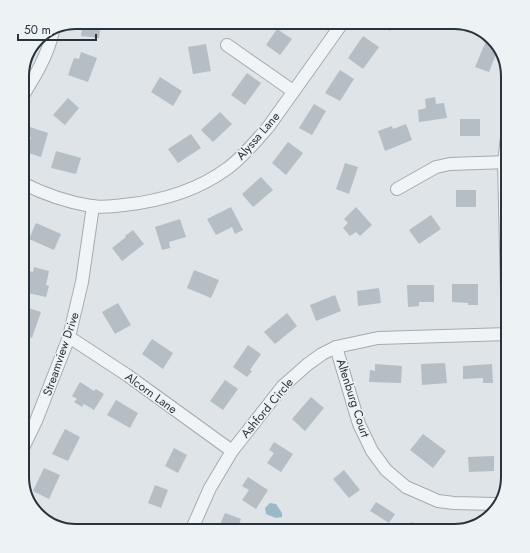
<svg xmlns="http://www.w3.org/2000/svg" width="530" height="553" font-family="Jost,sans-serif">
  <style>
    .water { fill: #99b9c7 }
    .building { fill: #b5bec4 }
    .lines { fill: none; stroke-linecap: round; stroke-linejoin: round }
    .minor-casing { stroke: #a3acb1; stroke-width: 14 }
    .minor { stroke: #f1f4f6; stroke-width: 12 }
    .labels { text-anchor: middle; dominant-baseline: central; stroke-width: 3; stroke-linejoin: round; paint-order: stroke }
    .street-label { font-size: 12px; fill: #27343e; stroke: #edf2f5 }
    .rim { fill: none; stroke: #27343e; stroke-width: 2 }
  </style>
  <rect width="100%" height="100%" fill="#dee4e7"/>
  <!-- water -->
  <path class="water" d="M270 503 276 504 282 513V517L276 518 266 514 265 508Z"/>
  <!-- building -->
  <g class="building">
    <path d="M87 22H101L99 38 81 36 82 27 86 28Z"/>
    <path d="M198 22H214L206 30Z"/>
    <path d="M375 22H396L390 31Z"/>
    <path d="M277 29 292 39 280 55 266 45Z"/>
    <path d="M363 36 379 47 363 69 348 58Z"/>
    <path d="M486 41 496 45 498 49 489 72 475 67Z"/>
    <path d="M206 44 211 71 193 74 188 47Z"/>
    <path d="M81 52 97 58 88 82 68 75 74 58 79 59Z"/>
    <path d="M340 70 354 79 340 101 325 93Z"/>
    <path d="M247 73 261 83 245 105 231 95Z"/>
    <path d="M160 77 182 91 173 106 151 92Z"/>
    <path d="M435 97 436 104 444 103 447 118 419 122 418 110 426 108 425 99Z"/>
    <path d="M68 98 79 108 65 125 53 115Z"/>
    <path d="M314 104 326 111 312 135 299 128Z"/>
    <path d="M220 112 232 124 213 142 201 130Z"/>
    <rect x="460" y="119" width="20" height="17"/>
    <path d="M406 124 412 140 385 151 378 131 392 126 393 129Z"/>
    <path d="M30 127 48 133 41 157 26 152 31 137 27 136Z"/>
    <path d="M191 134 201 148 178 163 168 149Z"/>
    <path d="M288 142 303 153 286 175 272 163Z"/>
    <path d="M56 151 81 158 76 174 51 168Z"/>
    <path d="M345 163 358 167 349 194 336 189Z"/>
    <path d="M261 177 273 190 253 207 242 194Z"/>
    <rect x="456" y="190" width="20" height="17"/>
    <path d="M231 207 243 230 235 234 232 227 216 235 207 219Z"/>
    <path d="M356 207 372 225 360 236 356 232 350 236 343 228 348 223 344 219Z"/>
    <path d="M431 215 441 229 419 244 409 230Z"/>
    <path d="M180 219 186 237 169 242 170 248 162 250 155 227Z"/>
    <path d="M36 223 61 234 54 250 29 239Z"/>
    <path d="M133 230 144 244 122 261 112 248 126 237 125 236Z"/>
    <path d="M34 267 49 271 46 285 49 286 46 297 28 293 30 281 26 280 29 271 33 272Z"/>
    <path d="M194 270 219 280 211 298 187 288Z"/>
    <path d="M452 284H478V305H468V303L452 302Z"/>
    <path d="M407 285H434V302H419V306L408 307Z"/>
    <path d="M379 288 381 303 358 306 357 291Z"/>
    <path d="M335 295 341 311 316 321 310 305Z"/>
    <path d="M118 303 131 325 115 334 102 312Z"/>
    <path d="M25 307 41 312 32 338 22 334V316Z"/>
    <path d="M287 313 297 326 275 344 264 332Z"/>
    <path d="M152 339 173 353 163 369 142 354Z"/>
    <path d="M248 345 261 354 250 370 252 371 247 377 233 367Z"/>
    <path d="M22 351 30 354 22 372Z"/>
    <path d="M445 363 447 383 422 385 421 364Z"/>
    <path d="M375 364 402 366 401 383 369 382 370 370 375 371Z"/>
    <path d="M492 364 493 383H483V378L463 379V366Z"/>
    <path d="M225 380 238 389 223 410 210 401Z"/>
    <path d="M80 382 94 391 96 389 104 394 94 410 84 404 82 407 74 402 77 399 72 396Z"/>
    <path d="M311 397 324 408 305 431 292 419Z"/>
    <path d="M116 400 138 413 130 428 107 415Z"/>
    <path d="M65 429 80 437 68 461 52 454Z"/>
    <path d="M423 434 446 451 433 468 410 450Z"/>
    <path d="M274 442 293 454 281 472 267 463 274 453 269 450Z"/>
    <path d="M174 448 187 455 178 473 165 466Z"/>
    <path d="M494 456V471L469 472 468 457Z"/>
    <path d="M44 468 60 475 49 499 33 491Z"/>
    <path d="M344 470 360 490 349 498 333 479Z"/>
    <path d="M248 477 268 490 256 509 242 500 249 490 242 486Z"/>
    <path d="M155 485 168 490 161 508 148 503Z"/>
    <path d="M376 502 395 514 389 523 370 511Z"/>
    <path d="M225 513 241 519 236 531H217Z"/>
    <path d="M411 522 433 530V531H408Z"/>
    <path d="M137 525 154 531H135Z"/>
  </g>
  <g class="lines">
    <!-- minor casing -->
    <g class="minor-casing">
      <g id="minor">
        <path d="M227 45 293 91"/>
        <path d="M22 97C35 76 48 55 53 31"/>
        <path d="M22 183C44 194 66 202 91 206 102 208 113 206 124 205 162 201 197 191 228 168 244 156 256 141 269 126L343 22"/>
        <path d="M397 189 436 167 450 164 508 162"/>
        <path d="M508 334 504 162 508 129"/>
        <path d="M69 337 127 375 232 451"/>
        <path d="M336 347 359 424 372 451 386 470 406 487 438 501 454 503 495 504"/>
        <path d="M22 450 36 421 69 337 82 282 93 206"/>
        <path d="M191 531 210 488 232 451 283 386 308 364 322 354 336 347 378 338 508 334"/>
      </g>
    </g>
    <!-- minor -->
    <use href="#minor" class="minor"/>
  </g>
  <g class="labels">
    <!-- street labels -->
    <g class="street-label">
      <text transform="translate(258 136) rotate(-49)">Alyssa Lane</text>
      <text transform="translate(61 354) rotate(-71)">Streamview Drive</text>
      <text transform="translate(151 393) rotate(36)">Alcorn Lane</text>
      <text transform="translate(353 398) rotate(72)">Altenburg Court</text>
      <text transform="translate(267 408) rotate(-50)">Ashford Circle</text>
    </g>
  </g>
  <!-- crop -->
  <path d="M0 0H530V553H0ZM76 29H454A47 47 0 0 1 501 76V477A47 47 0 0 1 454 524H76A47 47 0 0 1 29 477V76A47 47 0 0 1 76 29Z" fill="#edf2f5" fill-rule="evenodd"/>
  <path class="rim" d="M76 29H454A47 47 0 0 1 501 76V477A47 47 0 0 1 454 524H76A47 47 0 0 1 29 477V76A47 47 0 0 1 76 29Z"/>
  <!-- scale -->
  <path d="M18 34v6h78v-6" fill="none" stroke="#27343e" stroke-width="2"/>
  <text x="24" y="34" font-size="12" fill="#27343e" stroke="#edf2f5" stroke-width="3" paint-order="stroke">50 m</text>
</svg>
